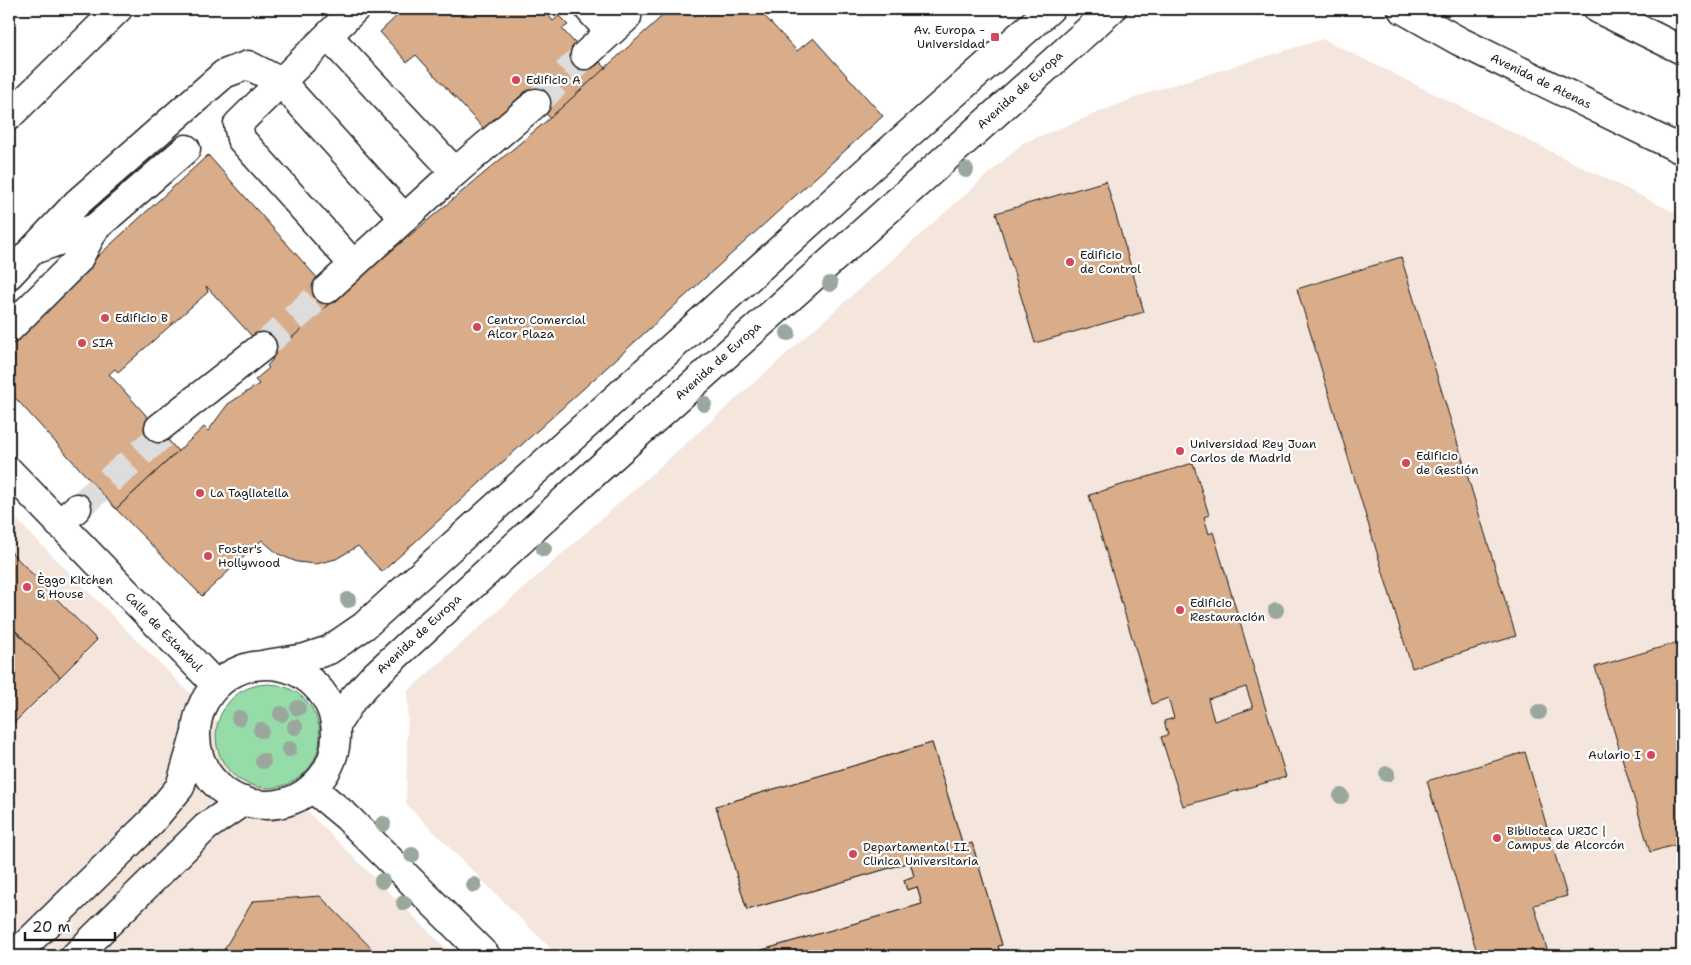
<svg xmlns="http://www.w3.org/2000/svg" width="1691" height="965" font-family="'Shantell Sans',sans-serif">
  <style>
    .built { fill: #f4e6dc }
    .green { fill: #96dca9; stroke: #597c62 }
    .building { fill: #d9ad8a; stroke: #1c1c1c; fill-rule: evenodd }
    .lines { fill: none; stroke-linecap: round; stroke-linejoin: round }
    .minor-tunnel { stroke: #ddd; stroke-width: 28; stroke-dasharray: 28 14; stroke-linecap: butt }
    .minor-casing { stroke: #1c1c1c; stroke-width: 31 }
    .highway-casing { stroke: #1c1c1c; stroke-width: 31 }
    .minor { stroke: #fff; stroke-width: 28 }
    .highway { stroke: #fff; stroke-width: 28 }
    .tree { fill: #9aa79d }
    .poi-dot { fill: #d1495b; stroke: #fff; stroke-width: 2 }
    .labels { text-anchor: middle; dominant-baseline: central; stroke-width: 4.5; stroke-linejoin: round; paint-order: stroke }
    .poi-label { font-size: 12px; fill: #1c1c1c; stroke: #fff; text-anchor: start }
    .street-label { font-size: 12px; fill: #1c1c1c; stroke: #fff }
  </style>
  <rect width="100%" height="100%" fill="#fff"/>
  <filter id="ink" filterUnits="userSpaceOnUse"><feTurbulence type="fractalNoise" baseFrequency=".02" numOctaves="2"/><feDisplacementMap in="SourceGraphic" scale="10" xChannelSelector="R" yChannelSelector="G"/><feConvolveMatrix kernelMatrix="1 2 1 2 8 2 1 2 1" color-interpolation-filters="sRGB"/></filter>
  <g filter="url(#ink)">
    <!-- built -->
    <g class="built">
      <path d="M1323 39 1682 216V956H558L406 804 408 691 1023 143 1152 91Z"/>
      <path d="M9 512 332 836 454 956H9Z"/>
    </g>
    <!-- green -->
    <circle class="green" cx="268" cy="736" r="52"/>
    <!-- building -->
    <g class="building">
      <path d="M400 9H543L553 21 559 16 568 25 562 29 596 66 600 62 606 68 550 118 526 91 484 129 416 55 407 62 380 32 402 11Z"/>
      <path d="M670 9H758L797 51 813 38 883 116 382 572 358 546 336 559 316 564 297 562 278 554 262 540 202 596 116 509 204 427 208 431 228 404 259 384 255 380 269 368 267 366 273 359 271 357 335 298 550 118Z"/>
      <path d="M208 155 335 298 271 357 206 286 208 292 118 372 115 369 109 374 178 451 116 509 9 391V338Z"/>
      <path d="M1106 181 1144 312 1035 343 996 213Z"/>
      <path d="M1401 257 1516 636 1412 668 1297 289Z"/>
      <path d="M1193 463 1209 515 1204 517 1209 534 1213 532 1286 777 1183 806 1161 737 1168 735 1164 721 1174 718 1168 698 1152 704 1089 495ZM1246 687 1253 708 1214 721 1208 699Z"/>
      <path d="M9 550 97 640 60 677 9 624Z"/>
      <path d="M9 624 60 677 9 728Z"/>
      <path d="M1682 641V843L1650 852 1595 667Z"/>
      <path d="M932 743 963 846 972 843 1002 945 998 946 1001 956H761L759 951 922 904 917 887 907 890 904 880 914 876 910 862 747 910 716 806Z"/>
      <path d="M932 743 963 846 972 843 1002 945 998 946 1001 956H761L759 951 922 904 917 887 907 890 904 880 914 876 910 862 747 910 716 806Z"/>
      <path d="M1525 752 1567 896 1534 905 1549 956H1478L1427 781Z"/>
      <path d="M320 896 379 956H233L223 951 253 901Z"/>
    </g>
    <g class="lines">
      <!-- minor-tunnel -->
      <g class="minor-tunnel">
        <path d="M536 103 585 55"/>
        <path d="M262 347 327 289"/>
        <path d="M77 508 163 434"/>
      </g>
      <!-- minor casing -->
      <g class="minor-casing">
        <g id="minor">
          <path d="M589 9 610 32"/>
          <path d="M1402 9 1459 41 1682 150"/>
          <path d="M1598 9 1682 50"/>
          <path d="M328 36 455 172"/>
          <path d="M585 55 627 17 628 9"/>
          <path d="M95 228 186 149"/>
          <path d="M353 264 241 139 238 124 355 9"/>
          <path d="M9 275 77 203 224 74 248 65 281 82 404 218"/>
          <path d="M327 289 455 172 536 103"/>
          <path d="M9 329 78 260 95 228 36 249"/>
          <path d="M159 428 262 347"/>
          <path d="M9 471 216 685"/>
          <path d="M59 524 77 508"/>
          <path d="M266 664 305 658 329 650 364 626 870 168 1050 9"/>
          <circle cx="266" cy="735" r="70"/>
          <path d="M336 725 352 700 372 678 580 486 1112 9"/>
          <path d="M312 788 347 817 486 956"/>
          <path d="M14 956 151 822 180 787 195 736"/>
          <path d="M75 956 206 827 244 801"/>
        </g>
      </g>
      <!-- highway casing -->
      <g class="highway-casing">
        <path id="highway" d="M9 116 118 9"/>
      </g>
      <!-- minor -->
      <use href="#minor" class="minor"/>
      <!-- highway -->
      <use href="#highway" class="highway"/>
    </g>
    <!-- trees -->
    <g class="tree">
      <circle cx="966" cy="170" r="8"/>
      <circle cx="830" cy="284" r="8"/>
      <circle cx="788" cy="333" r="8"/>
      <circle cx="704" cy="404" r="8"/>
      <circle cx="544" cy="549" r="8"/>
      <circle cx="348" cy="600" r="8"/>
      <circle cx="1276" cy="610" r="8"/>
      <circle cx="298" cy="708" r="8"/>
      <circle cx="1539" cy="712" r="8"/>
      <circle cx="281" cy="714" r="8"/>
      <circle cx="239" cy="718" r="8"/>
      <circle cx="295" cy="727" r="8"/>
      <circle cx="261" cy="730" r="8"/>
      <circle cx="289" cy="749" r="8"/>
      <circle cx="263" cy="761" r="8"/>
      <circle cx="1387" cy="774" r="8"/>
      <circle cx="1341" cy="796" r="8"/>
      <circle cx="383" cy="824" r="8"/>
      <circle cx="412" cy="855" r="8"/>
      <circle cx="382" cy="881" r="8"/>
      <circle cx="474" cy="885" r="8"/>
      <circle cx="404" cy="903" r="8"/>
    </g>
  </g>
  <!-- markers -->
  <g class="poi-dot">
    <rect x="990" y="32" width="10" height="10" rx="2.5"/>
    <circle cx="516" cy="80" r="5"/>
    <circle cx="1070" cy="262" r="5"/>
    <circle cx="105" cy="318" r="5"/>
    <circle cx="477" cy="327" r="5"/>
    <circle cx="82" cy="343" r="5"/>
    <circle cx="1180" cy="451" r="5"/>
    <circle cx="1406" cy="463" r="5"/>
    <circle cx="200" cy="493" r="5"/>
    <circle cx="208" cy="556" r="5"/>
    <circle cx="27" cy="587" r="5"/>
    <circle cx="1180" cy="610" r="5"/>
    <circle cx="1651" cy="755" r="5"/>
    <circle cx="1497" cy="838" r="5"/>
    <circle cx="853" cy="854" r="5"/>
  </g>
  <g class="labels">
    <!-- poi labels -->
    <g class="poi-label">
      <text x="985" y="30" text-anchor="end">Av. Europa -<tspan x="985" dy="14">Universidad</tspan></text>
      <text x="526" y="80">Edificio A</text>
      <text x="1080" y="255">Edificio<tspan x="1080" dy="14">de Control</tspan></text>
      <text x="115" y="318">Edificio B</text>
      <text x="487" y="320">Centro Comercial<tspan x="487" dy="14">Alcor Plaza</tspan></text>
      <text x="92" y="343">SIA</text>
      <text x="1190" y="444">Universidad Rey Juan<tspan x="1190" dy="14">Carlos de Madrid</tspan></text>
      <text x="1416" y="456">Edificio<tspan x="1416" dy="14">de Gestión</tspan></text>
      <text x="210" y="493">La Tagliatella</text>
      <text x="218" y="549">Foster's<tspan x="218" dy="14">Hollywood</tspan></text>
      <text x="37" y="580">Èggo Kitchen<tspan x="37" dy="14">&amp; House</tspan></text>
      <text x="1190" y="603">Edificio<tspan x="1190" dy="14">Restauración</tspan></text>
      <text x="1641" y="755" text-anchor="end">Aulario I</text>
      <text x="1507" y="831">Biblioteca URJC |<tspan x="1507" dy="14">Campus de Alcorcón</tspan></text>
      <text x="863" y="847">Departamental II.<tspan x="863" dy="14">Clinica Universitaria</tspan></text>
    </g>
    <!-- street labels -->
    <g class="street-label">
      <text transform="translate(1541 81) rotate(26)">Avenida de Atenas</text>
      <text transform="translate(1020 90) rotate(-42)">Avenida de Europa</text>
      <text transform="translate(718 361) rotate(-42)">Avenida de Europa</text>
      <text transform="translate(164 632) rotate(46)">Calle de Estambul</text>
      <text transform="translate(419 634) rotate(-43)">Avenida de Europa</text>
    </g>
  </g>
  <!-- margin -->
  <rect width="1691" height="965" fill="none" stroke="#fff" stroke-width="30"/>
  <rect x="15" y="15" width="1661" height="935" fill="none" stroke="#1c1c1c" stroke-width="2" filter="url(#ink)"/>
  <!-- scale -->
  <path d="M25 932v8h90v-8" fill="none" stroke="#1c1c1c" stroke-width="2.5"/>
  <text x="32" y="932" font-size="15" fill="#1c1c1c" stroke="#ffffff" stroke-width="4" paint-order="stroke">20 m</text>
</svg>
